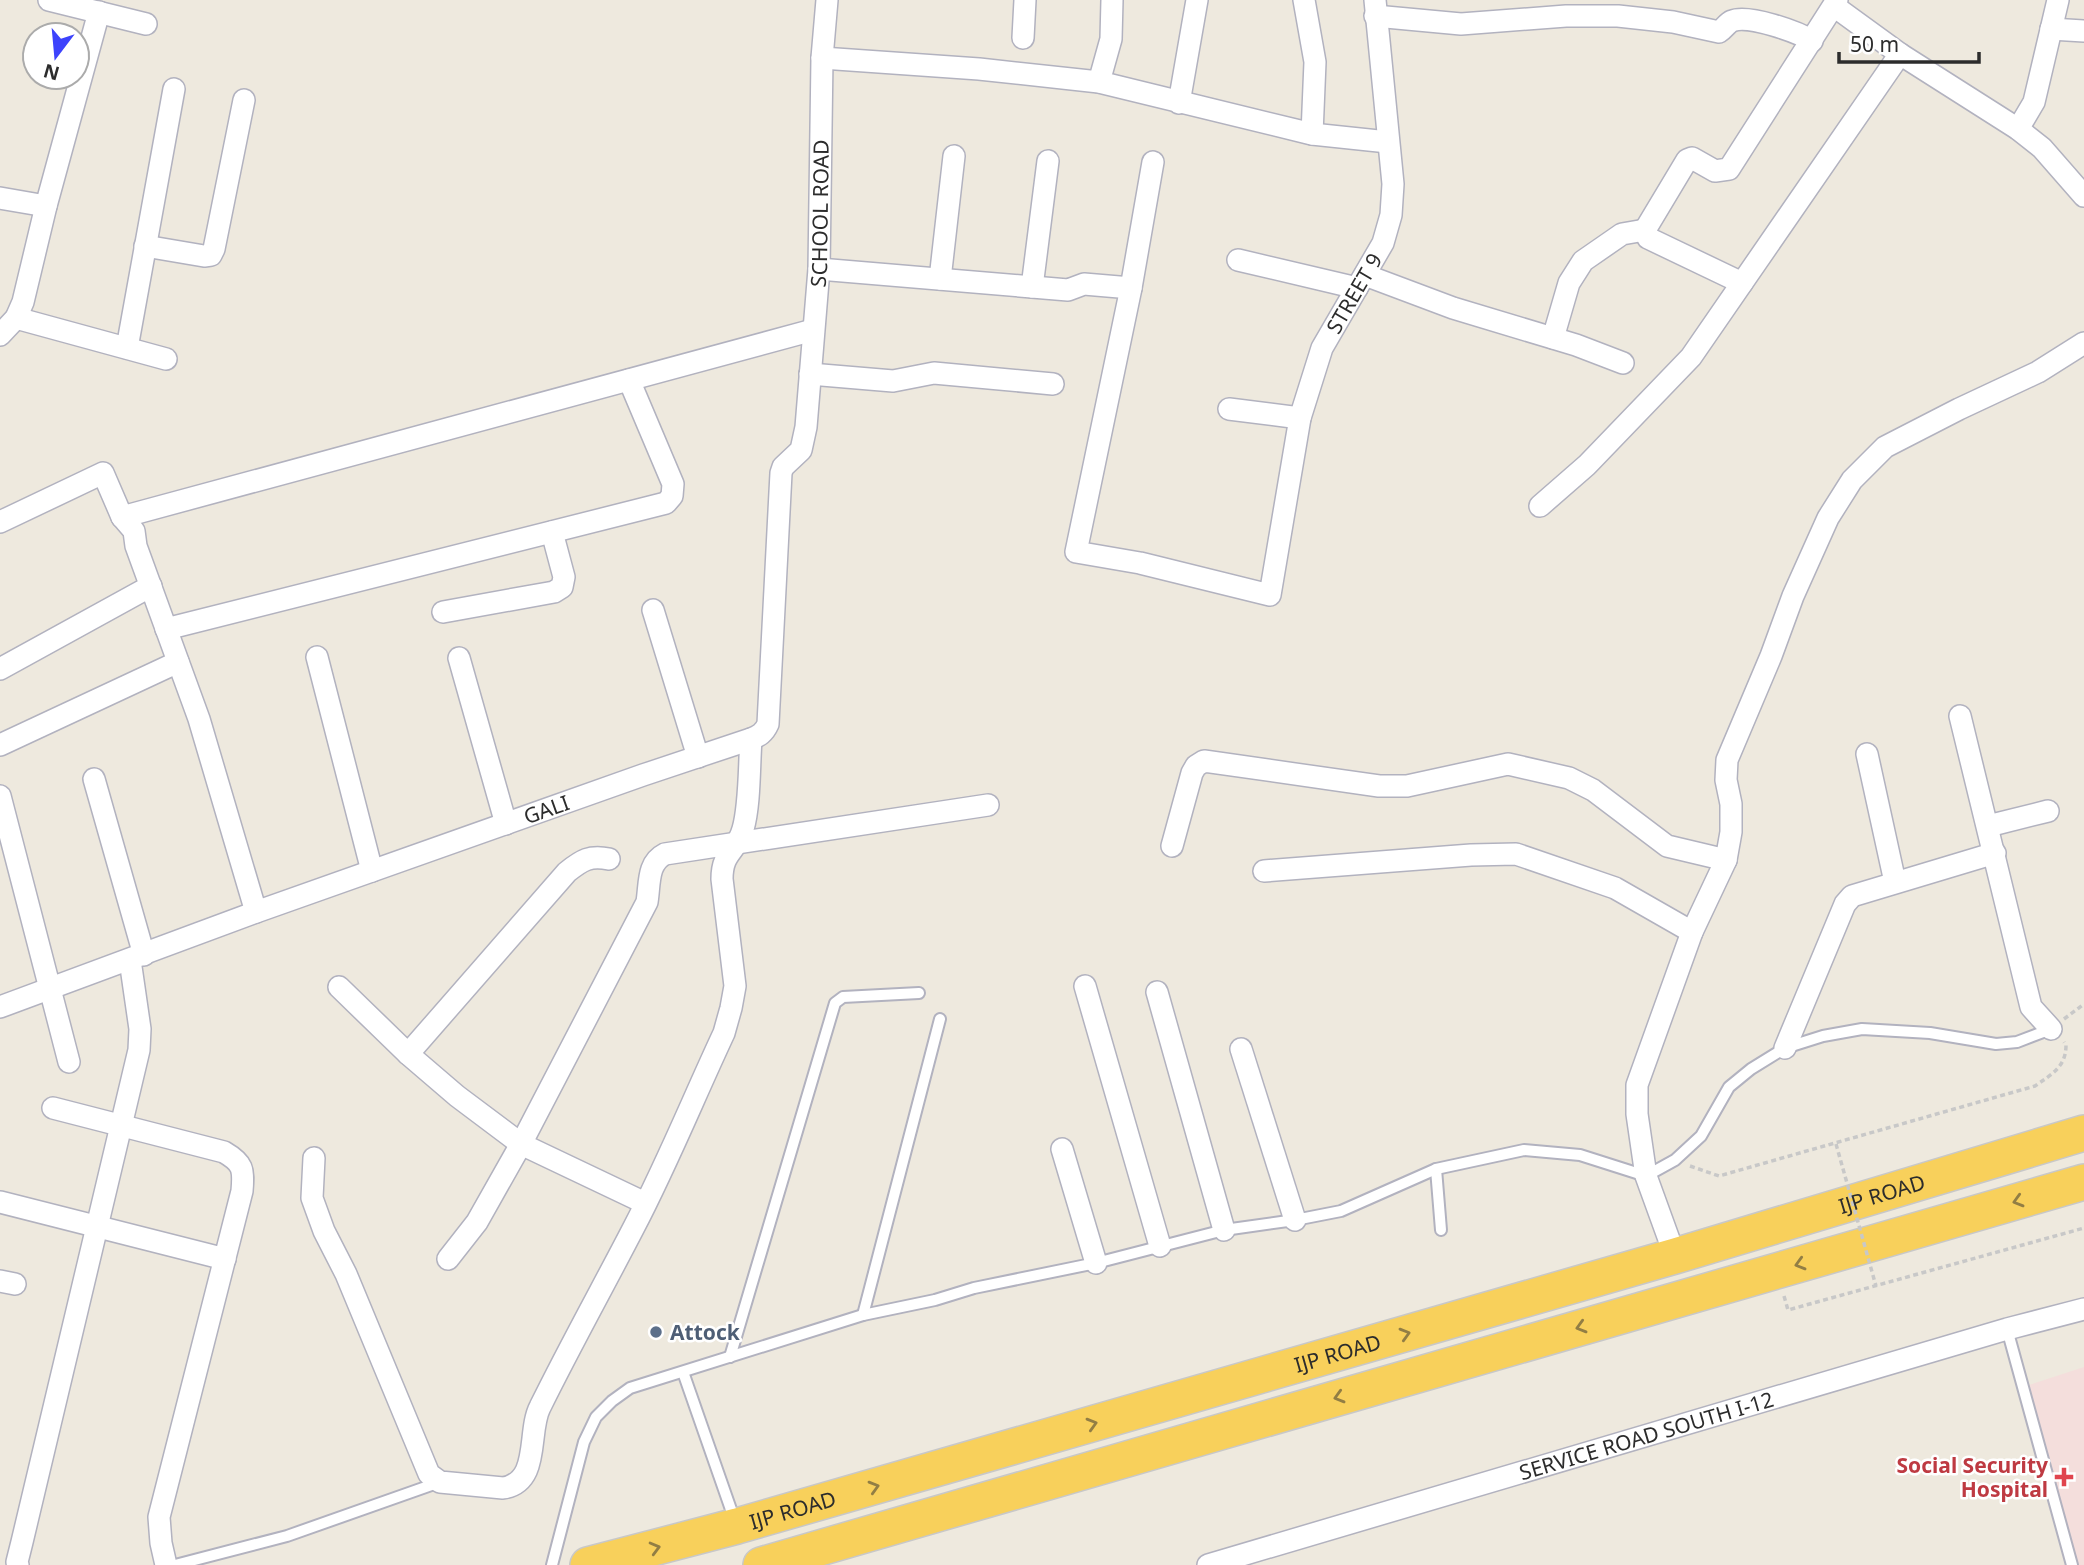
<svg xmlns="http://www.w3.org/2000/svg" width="2084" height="1565" font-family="'Noto Sans',sans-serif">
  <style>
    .medical { fill: #f4dedc }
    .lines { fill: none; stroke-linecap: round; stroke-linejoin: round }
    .service-casing { stroke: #b2b2bf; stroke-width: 14 }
    .minor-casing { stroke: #b2b2bf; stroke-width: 24 }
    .trunk-casing { stroke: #c8c8c8; stroke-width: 38 }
    .path { stroke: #c8c8c8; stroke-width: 3.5; stroke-dasharray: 5 3.5; stroke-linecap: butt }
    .service { stroke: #fff; stroke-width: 10 }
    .minor { stroke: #fff; stroke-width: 21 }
    .trunk { stroke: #f8d05b; stroke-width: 35 }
    .path-bridge { stroke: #c8c8c8; stroke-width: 3.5; stroke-dasharray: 5 3.5; stroke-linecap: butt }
    .oneway { stroke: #927e44 }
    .service-dot { fill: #5c6f8a; stroke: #fff; stroke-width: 2.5 }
    .health-dot { fill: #e0444e; stroke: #fff; stroke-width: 2.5 }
    .labels { text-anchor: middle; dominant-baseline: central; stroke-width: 5; stroke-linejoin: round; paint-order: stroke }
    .street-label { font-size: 21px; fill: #2c2c2c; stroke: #fff }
    .service-label { font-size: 21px; font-weight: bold; fill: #4e5e75; stroke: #fff; text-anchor: start }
    .health-label { font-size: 21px; font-weight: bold; fill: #be3a42; stroke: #fff; text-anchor: end }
  </style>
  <rect width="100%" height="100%" fill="#eee9de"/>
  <!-- medical -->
  <path class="medical" d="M2084 1367V1565H2069L2020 1388Z"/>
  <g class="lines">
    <!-- service casing -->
    <g class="service-casing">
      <g id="service">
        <path d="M1436 1169 1441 1230"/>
        <path d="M863 1315 940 1019"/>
        <path d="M2007 1329 2072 1565"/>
        <path d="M730 1357 835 1003 843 997 919 993"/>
        <path d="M683 1372 735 1521"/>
        <path d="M175 1565 287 1536 440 1482"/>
        <path d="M552 1565 584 1442 596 1417 612 1401 630 1388 863 1315 935 1300 974 1288 1096 1263 1224 1230 1295 1220 1341 1211 1436 1169 1524 1150 1580 1155 1646 1176 1675 1160 1701 1136 1729 1087 1751 1069 1785 1048 1823 1036 1862 1029 1930 1033 1996 1044 2017 1042 2051 1029"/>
      </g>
    </g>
    <!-- minor casing -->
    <g class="minor-casing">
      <g id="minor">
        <path d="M49 0 146 24"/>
        <path d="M1304 0 1315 62 1312 134"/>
        <path d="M1834 6 1900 54 2018 129 2042 148 2084 196"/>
        <path d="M1375 16 1461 24 1566 16H1618L1673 22 1719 32C1724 29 1727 23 1732 21 1748 14 1798 32 1812 41"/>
        <path d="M2051 29 2084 31"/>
        <path d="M1023 38 1025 0"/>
        <path d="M822 58 979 69 1099 82 1312 134 1388 142"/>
        <path d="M1099 82 1111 39 1112 0"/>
        <path d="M1179 103 1197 0"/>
        <path d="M2018 129 2034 102 2058 0"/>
        <path d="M0 198 46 206"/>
        <path d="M145 246 204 256 211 255 214 249 244 100"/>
        <path d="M1238 260 1357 288"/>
        <path id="s1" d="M819 269 1068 290 1084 284 1131 288 1076 552 1140 563 1270 595 1300 418 1322 348 1383 243 1391 215 1393 184 1375 0"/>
        <path d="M1365 275 1453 308 1576 345 1623 363"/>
        <path d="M940 279 954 156"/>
        <path d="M1742 283 1648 238 1645 230 1687 160 1692 158 1715 171 1729 169 1837 0"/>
        <path d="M1032 287 1048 161"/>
        <path d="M1131 288 1153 162"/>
        <path d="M16 318 166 359"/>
        <path d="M0 335 16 318 23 302 46 206 99 12"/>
        <path d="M1553 338 1569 283 1583 261 1622 234 1645 230"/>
        <path d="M127 348 174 89"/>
        <path d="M810 374 893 381 934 373 1053 384"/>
        <path d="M1229 409 1300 418"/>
        <path d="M1540 506 1587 465 1691 357 1900 54"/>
        <path d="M0 522 103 473 122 517"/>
        <path d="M653 610 698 757"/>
        <path d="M443 612 554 592 562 587 564 577 552 532"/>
        <path d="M166 629 666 503 672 496 673 484 629 380"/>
        <path d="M317 657 372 871"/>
        <path d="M459 658 506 824"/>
        <path d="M0 669 151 586"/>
        <path d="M1960 716 2031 1007 2051 1029"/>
        <path d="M0 745 178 662"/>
        <path d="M1867 754 1895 882"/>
        <path d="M94 779 144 955"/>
        <path d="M0 796 69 1062"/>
        <path d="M1988 826 2048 811"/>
        <path d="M1172 846 1192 773 1196 766 1204 761 1379 786H1407L1508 764 1569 778 1593 790 1667 846 1726 860"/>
        <path d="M1264 871 1471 855 1516 854 1615 888 1692 932"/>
        <path id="s2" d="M256 912 643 775 751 739C759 736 764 733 768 724L781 473 783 467 801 450 806 427 819 269 822 58 827 0"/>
        <path d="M1085 986 1160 1246"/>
        <path d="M339 987 408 1054 457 1096 521 1144 645 1203"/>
        <path d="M1157 992 1224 1230"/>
        <path d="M0 1007 256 912 199 719 136 546 134 531 122 517 813 330"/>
        <path d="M1785 1048 1845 904 1852 896 1995 853"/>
        <path d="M1241 1049 1295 1220"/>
        <path d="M408 1054 567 872C582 860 590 855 609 859"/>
        <path d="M53 1108 224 1152C243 1163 244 1169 242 1191L159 1517 161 1543 166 1565"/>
        <path d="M1062 1149 1096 1263"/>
        <path d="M314 1158 312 1198 324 1231 346 1274 429 1474 440 1482 503 1488C541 1482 527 1432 540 1407 570 1346 603 1287 634 1227 667 1164 694 1097 724 1033L731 1008 735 986 722 879C722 851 737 852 743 829 750 805 749 766 751 739"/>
        <path d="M0 1202 225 1259"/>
        <path d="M1675 1256 1646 1176 1637 1114V1085L1692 932 1726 860 1731 832V804L1726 780 1727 760 1771 656 1793 596 1828 518 1852 480 1885 447 1959 409 2038 372 2084 343"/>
        <path d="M448 1259 477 1222 521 1144 647 902C650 884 647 863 665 854L988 805"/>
        <path d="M0 1281 15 1284"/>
        <path d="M18 1565 17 1562 22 1542 139 1050 140 1029 130 960"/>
        <path id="s3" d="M1208 1565 2007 1329 2084 1309"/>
      </g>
    </g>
    <!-- trunk casing -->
    <g class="trunk-casing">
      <g id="trunk">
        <path id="s4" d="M588 1565 737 1526 1675 1256 2084 1133"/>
        <path d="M761 1565 2084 1182"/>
      </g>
    </g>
    <!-- path -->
    <g class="path">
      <path d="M2064 1019 2084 1004"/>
      <path d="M1690 1166 1719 1176 2035 1086C2052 1074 2066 1067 2066 1045L2064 1042"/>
      <path d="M1784 1296 1788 1310 2084 1228"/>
    </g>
    <!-- service -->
    <use href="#service" class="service"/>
    <!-- minor -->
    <use href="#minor" class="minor"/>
    <!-- trunk -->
    <use href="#trunk" class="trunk"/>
    <!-- path-bridge -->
    <path class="path-bridge" d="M1836 1144 1876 1286"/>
  </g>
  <!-- one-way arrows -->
  <defs><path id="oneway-chevron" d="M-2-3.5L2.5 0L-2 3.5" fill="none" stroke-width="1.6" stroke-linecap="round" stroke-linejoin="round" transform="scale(1.75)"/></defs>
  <g class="oneway">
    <use href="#oneway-chevron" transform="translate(2018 1201) rotate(164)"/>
    <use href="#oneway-chevron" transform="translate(1800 1264) rotate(164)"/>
    <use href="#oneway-chevron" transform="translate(1581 1327) rotate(164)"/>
    <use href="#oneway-chevron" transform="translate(1405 1334) rotate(-16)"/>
    <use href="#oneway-chevron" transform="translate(1339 1397) rotate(164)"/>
    <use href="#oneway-chevron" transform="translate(1092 1424) rotate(-16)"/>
    <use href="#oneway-chevron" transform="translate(874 1487) rotate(-16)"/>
    <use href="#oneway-chevron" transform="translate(655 1548) rotate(-15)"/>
  </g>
  <!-- markers -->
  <circle class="service-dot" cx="656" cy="1332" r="7"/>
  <path class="health-dot" d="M2060.5 1466.5h7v7h7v7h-7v7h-7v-7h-7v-7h7z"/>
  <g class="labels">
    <!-- street labels -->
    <g class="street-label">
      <text stroke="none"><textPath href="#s2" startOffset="1068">SCHOOL ROAD</textPath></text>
      <text stroke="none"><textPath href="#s1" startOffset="1099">STREET 9</textPath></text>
      <text stroke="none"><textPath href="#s2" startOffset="308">GALI</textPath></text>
      <text stroke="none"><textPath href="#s4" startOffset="1346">IJP ROAD</textPath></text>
      <text stroke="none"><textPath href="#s4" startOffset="779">IJP ROAD</textPath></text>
      <text stroke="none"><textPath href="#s3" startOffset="457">SERVICE ROAD SOUTH I-12</textPath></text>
      <text stroke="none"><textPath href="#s4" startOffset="212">IJP ROAD</textPath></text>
    </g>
    <!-- service labels -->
    <g class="service-label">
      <text x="670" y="1332">Attock</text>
    </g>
    <!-- health labels -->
    <g class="health-label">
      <text x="2048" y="1465">Social Security<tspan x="2048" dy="24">Hospital</tspan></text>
    </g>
  </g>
  <!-- north arrow -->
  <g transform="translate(56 56) rotate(196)"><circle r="33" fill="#ffffff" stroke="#ababab" stroke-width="2"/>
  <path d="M0-5L12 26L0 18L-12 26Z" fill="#3d43fc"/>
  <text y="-10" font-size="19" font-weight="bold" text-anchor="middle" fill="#2c2c2c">N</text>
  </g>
  <!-- scale -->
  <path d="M1839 52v10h140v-10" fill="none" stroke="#2c2c2c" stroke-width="3.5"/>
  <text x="1850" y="52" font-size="21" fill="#2c2c2c" stroke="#ffffff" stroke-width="5" paint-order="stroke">50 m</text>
</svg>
